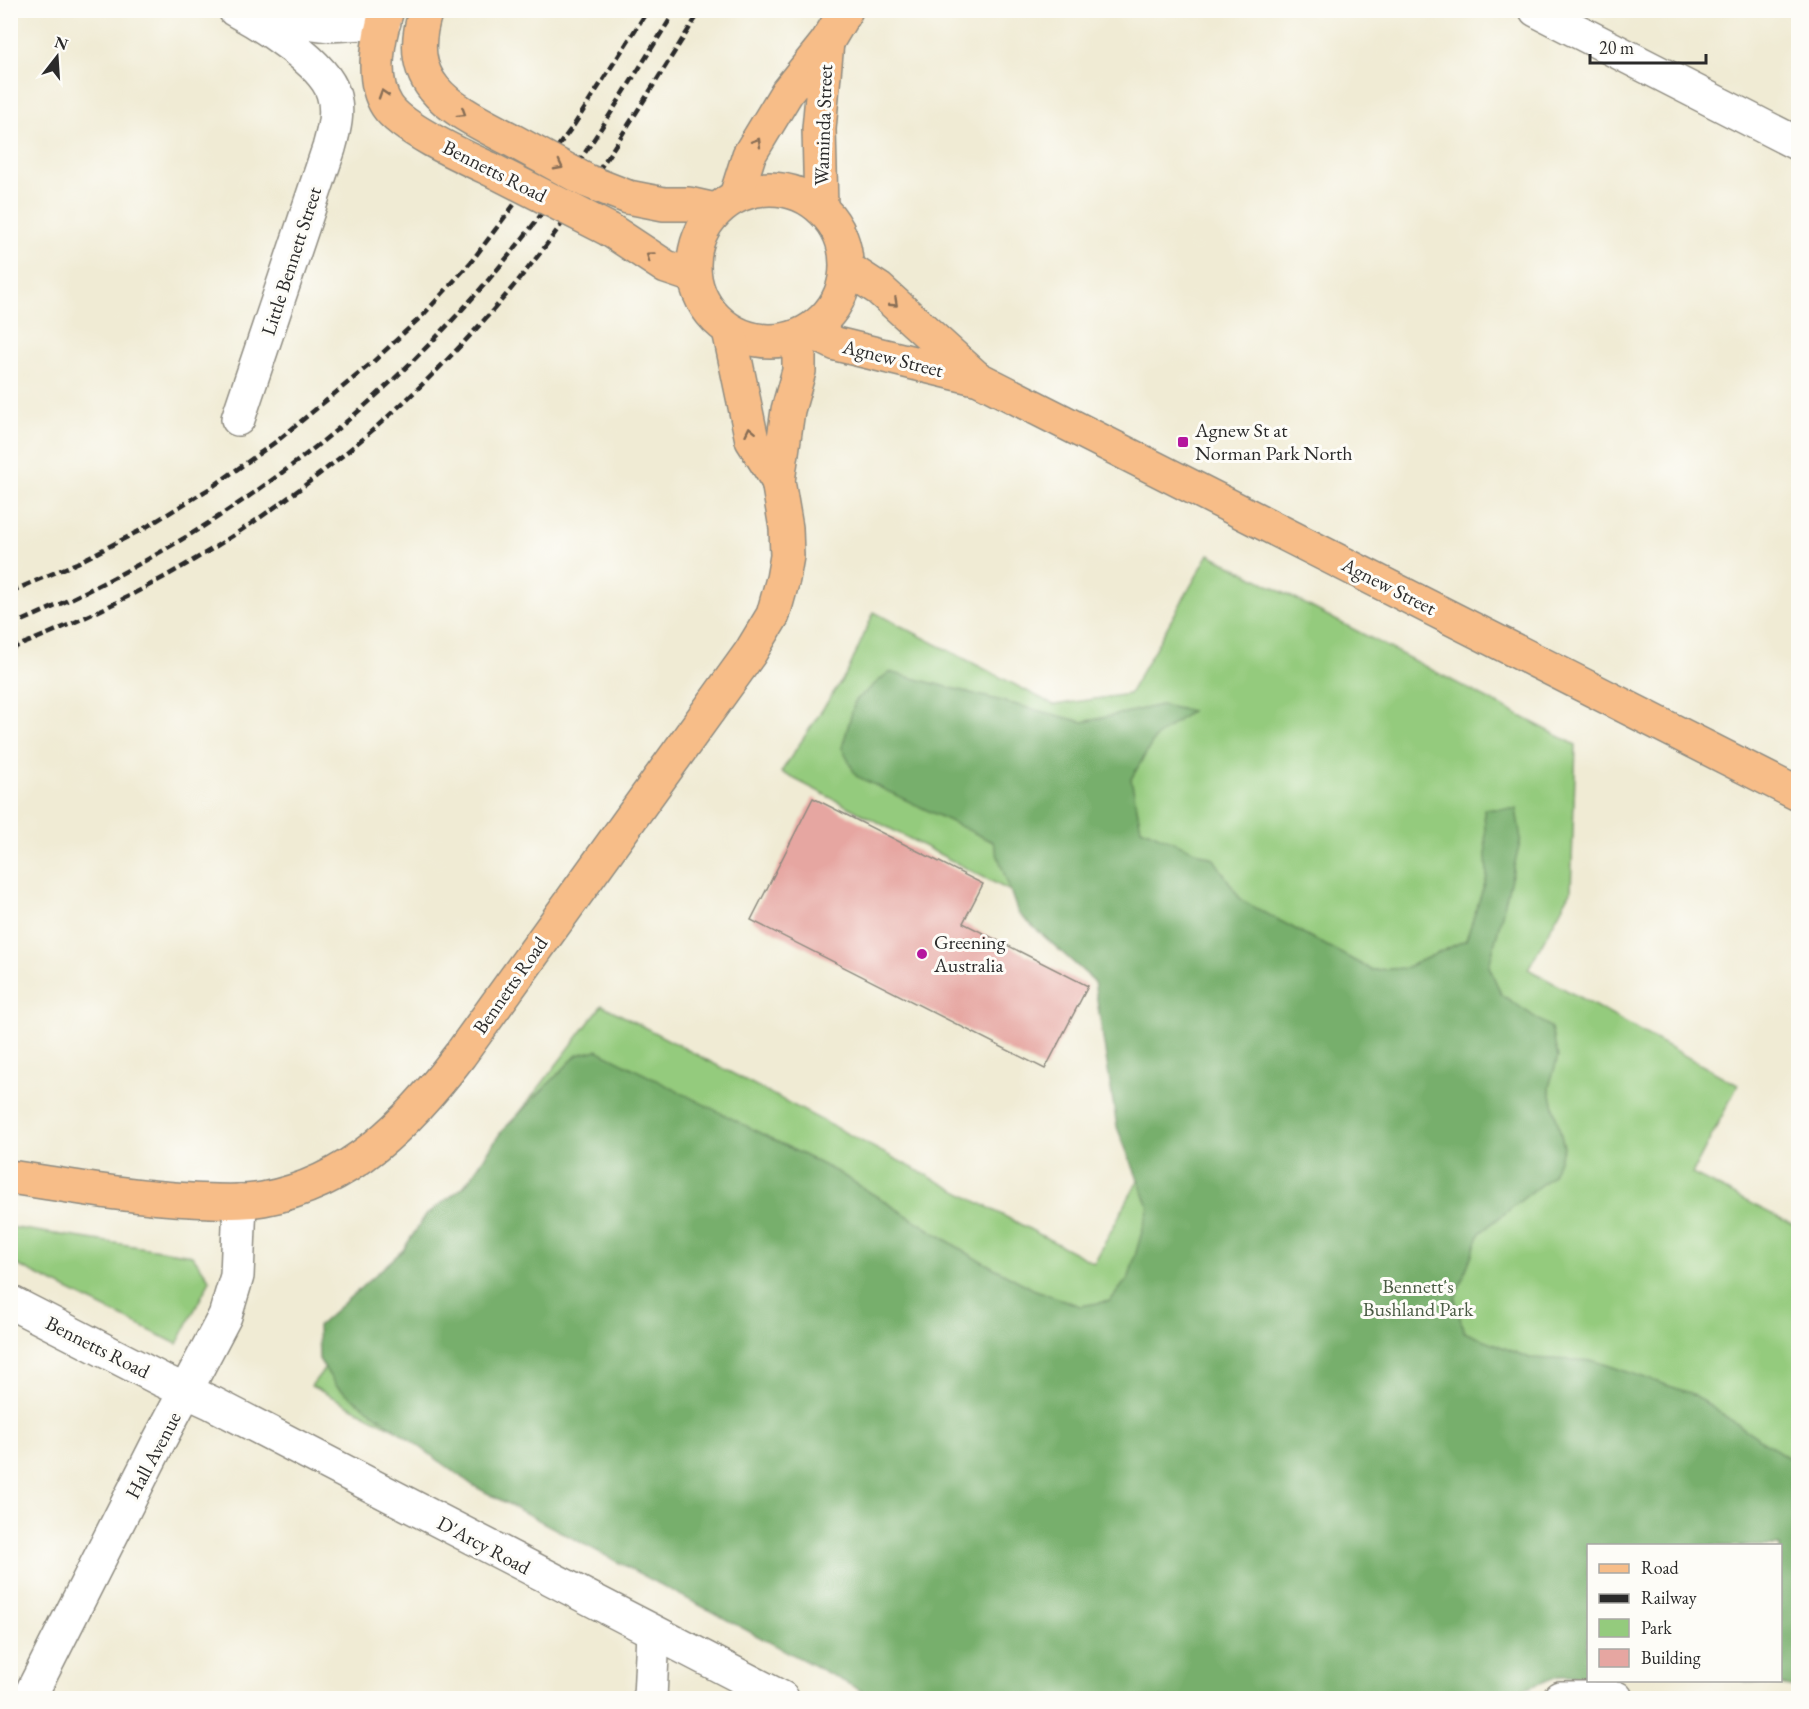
<svg xmlns="http://www.w3.org/2000/svg" width="1809" height="1709" font-family="'EB Garamond',serif">
  <style>
    .green { fill: #94cb7d; stroke: #607b54; stroke-width: 1.5 }
    .forest { fill: #77af6c; stroke: #516d4c; stroke-width: 1.5 }
    .building { fill: #e6a6a1 }
    .lines { fill: none; stroke-linecap: round; stroke-linejoin: round }
    .minor-casing { stroke: #8e8b80; stroke-width: 36 }
    .major-casing { stroke: #8e8b80; stroke-width: 36 }
    .minor { stroke: #fff; stroke-width: 33 }
    .major { stroke: #f7bd88; stroke-width: 33 }
    .rail { stroke: #2b2b2b; stroke-width: 4.5; stroke-dasharray: 9 4.5; stroke-linecap: butt }
    .major-bridge-casing { stroke: #8e8b80; stroke-width: 36; stroke-linecap: butt }
    .major-bridge { stroke: #f7bd88; stroke-width: 33 }
    .oneway { stroke: #876d55 }
    .poi-dot { fill: #b5179e; stroke: #fdfcf7; stroke-width: 2 }
    .labels { text-anchor: middle; dominant-baseline: central; stroke-width: 6; stroke-linejoin: round; paint-order: stroke }
    .street-label { font-size: 20px; fill: #2b2b2b; stroke: #fdfcf7 }
    .poi-label { font-size: 20px; fill: #2b2b2b; stroke: #fdfcf7; text-anchor: start }
    .park-label { font-size: 20px; fill: #4a5b44; stroke: #fdfcf7 }
  </style>
  <rect width="100%" height="100%" fill="#fdfcf7"/>
  <filter id="ink" filterUnits="userSpaceOnUse"><feTurbulence type="fractalNoise" baseFrequency=".0167" numOctaves="2"/><feDisplacementMap in="SourceGraphic" scale="12" xChannelSelector="R" yChannelSelector="G"/><feConvolveMatrix kernelMatrix="1 2 1 2 8 2 1 2 1" color-interpolation-filters="sRGB"/></filter>
  <filter id="wash" filterUnits="userSpaceOnUse"><feTurbulence type="fractalNoise" baseFrequency=".008" numOctaves="4" result="noise"/><feDisplacementMap in="SourceGraphic" scale="24" xChannelSelector="R" yChannelSelector="G"/><feGaussianBlur stdDeviation="1.35" result="paint"/><feColorMatrix in="noise" values="0 0 0 0 0 0 0 0 0 0 0 0 0 0 0 0 0 1.4 0 .05"/><feComposite in="paint" operator="in"/></filter>
  <g filter="url(#wash)">
    <rect width="100%" height="100%" fill="#f0ebd4"/>
    <!-- green -->
    <g class="green">
      <path d="M1209 554 1576 745 1571 891 1528 969 1738 1085 1692 1174 1798 1227V1669L1780 1546H1588L913 1698 311 1386 602 1005 1094 1263 1185 1092 1120 948 781 772 848 671 874 612 1054 705 1129 694Z"/>
      <path d="M10 1227 192 1255 210 1280 177 1344 11 1262Z"/>
    </g>
    <!-- forest -->
    <path class="forest" d="M889 672 1083 722 1161 705 1191 711 1155 738 1131 779 1141 828 1214 859 1241 900 1372 970 1405 968 1466 940 1487 877 1484 809H1516L1521 839 1489 966 1501 994 1551 1028 1558 1057 1549 1087 1564 1147 1553 1175 1480 1233 1455 1299 1464 1332 1530 1358 1595 1361 1690 1393 1798 1464V1688L1745 1681 1780 1680V1546H1588V1676H1559L1501 1698H875L474 1486 336 1386 319 1359 318 1326 403 1250 426 1215 466 1185 501 1132 577 1055 597 1050 839 1173 972 1256 1033 1289 1080 1306 1110 1301 1129 1277 1149 1207 1117 1127 1094 981 1018 913 993 842 856 776 842 748 855 701Z"/>
    <g id="blocks">
      <!-- building -->
      <path class="building" d="M813 798 983 884 963 923 1088 986 1045 1069 751 920Z"/>
    </g>
  </g>
  <g filter="url(#ink)">
    <use href="#blocks" fill-opacity="0" stroke="#8e8b80" stroke-width="1.5"/>
    <g class="lines">
      <!-- minor casing -->
      <g class="minor-casing">
        <g id="minor">
          <path d="M235 10C263 25 324 63 333 93 339 111 334 130 329 148L238 419"/>
          <path d="M1536 10 1798 144"/>
          <path d="M251 15 328 25 384 22"/>
          <path d="M10 1302 162 1380 212 1403 782 1698"/>
          <path d="M29 1698 157 1445 225 1316 237 1276 240 1201"/>
          <path d="M650 1698 653 1633"/>
          <path d="M1560 1698H1616"/>
        </g>
      </g>
      <!-- major casing -->
      <g class="major-casing">
        <g id="major">
          <path d="M387 10C378 38 370 80 387 106 402 129 464 157 490 169"/>
          <path d="M426 10C401 86 451 108 508 138"/>
          <circle cx="770" cy="265" r="76"/>
          <path d="M736 196 749 155 787 92 827 42 846 10"/>
          <path d="M628 197 664 204H689L716 210"/>
          <path d="M821 207 819 129 827 42"/>
          <path d="M610 230 666 267 693 276"/>
          <path d="M847 268 879 289 977 378"/>
          <path d="M729 330 752 440 778 481"/>
          <path d="M810 331 836 344 979 379 1798 794"/>
          <path d="M10 1177C70 1186 130 1197 191 1200 215 1201 240 1203 263 1199 351 1183 409 1122 460 1055L750 653 773 615 783 579 787 556 786 528 778 481 788 410 799 371V336"/>
        </g>
      </g>
      <!-- minor -->
      <use href="#minor" class="minor"/>
      <!-- major -->
      <use href="#major" class="major"/>
      <!-- rail -->
      <g class="rail">
        <path d="M10 592 77 563 143 529 212 487 277 441 373 362 424 314 471 262 574 125 648 10"/>
        <path d="M10 626C218 539 387 411 526 234 582 164 627 86 676 10"/>
        <path d="M10 649C221 569 407 426 544 248 601 172 650 90 701 10"/>
      </g>
      <!-- major-bridge casing -->
      <g class="major-bridge-casing">
        <g id="major-bridge">
          <path d="M508 138 587 181 628 197"/>
          <path d="M490 169 610 230"/>
        </g>
      </g>
      <!-- major-bridge -->
      <use href="#major-bridge" class="major-bridge"/>
    </g>
    <!-- one-way arrows -->
    <defs><path id="oneway-chevron" d="M-2-3.5L2.5 0L-2 3.5" fill="none" stroke-width="1.6" stroke-linecap="round" stroke-linejoin="round" transform="scale(1.5)"/></defs>
    <g class="oneway">
      <use href="#oneway-chevron" transform="translate(383 94) rotate(-108)"/>
      <use href="#oneway-chevron" transform="translate(462 113) rotate(32)"/>
      <use href="#oneway-chevron" transform="translate(757 142) rotate(-59)"/>
      <use href="#oneway-chevron" transform="translate(559 166) rotate(28)"/>
      <use href="#oneway-chevron" transform="translate(650 256) rotate(-144)"/>
      <use href="#oneway-chevron" transform="translate(894 303) rotate(43)"/>
      <use href="#oneway-chevron" transform="translate(750 431) rotate(-102)"/>
    </g>
  </g>
  <!-- markers -->
  <g class="poi-dot">
    <rect x="1177" y="436" width="12" height="12" rx="3"/>
    <circle cx="922" cy="954" r="6"/>
  </g>
  <g class="labels">
    <!-- street labels -->
    <g class="street-label">
      <text transform="translate(823 125) rotate(-88)">Waminda Street</text>
      <text transform="translate(495 171) rotate(27)">Bennetts Road</text>
      <text transform="translate(291 261) rotate(-72)">Little Bennett Street</text>
      <text transform="translate(893 358) rotate(14)">Agnew Street</text>
      <text transform="translate(1389 586) rotate(27)">Agnew Street</text>
      <text transform="translate(510 985) rotate(-55)">Bennetts Road</text>
      <text transform="translate(98 1347) rotate(27)">Bennetts Road</text>
      <text transform="translate(153 1455) rotate(-62)">Hall Avenue</text>
      <text transform="translate(484 1545) rotate(28)">D'Arcy Road</text>
    </g>
    <!-- poi labels -->
    <g class="poi-label">
      <text x="1195" y="430">Agnew St at<tspan x="1195" dy="23">Norman Park North</tspan></text>
      <text x="934" y="942">Greening<tspan x="934" dy="23">Australia</tspan></text>
    </g>
    <!-- park labels -->
    <g class="park-label">
      <text x="1418" y="1286">Bennett's<tspan x="1418" dy="23">Bushland Park</tspan></text>
    </g>
  </g>
  <!-- margin -->
  <rect width="1809" height="1709" fill="none" stroke="#fdfcf7" stroke-width="36"/>
  <!-- legend -->
  <rect x="1587" y="1544" width="195" height="138" fill="#fdfcf7" stroke="#a9a8a5" stroke-width="1.5"/>
  <rect x="1599" y="1564" width="30" height="9" fill="#f7bd88" stroke="#a9a8a5" stroke-width="1.5"/>
  <text x="1641" y="1574" font-size="18" fill="#2b2b2b">Road</text>
  <rect x="1599" y="1594" width="30" height="9" fill="#2b2b2b" stroke="#a9a8a5" stroke-width="1.5"/>
  <text x="1641" y="1604" font-size="18" fill="#2b2b2b">Railway</text>
  <rect x="1599" y="1619" width="30" height="18" fill="#94cb7d" stroke="#a9a8a5" stroke-width="1.5"/>
  <text x="1641" y="1634" font-size="18" fill="#2b2b2b">Park</text>
  <rect x="1599" y="1649" width="30" height="18" fill="#e6a6a1" stroke="#a9a8a5" stroke-width="1.5"/>
  <text x="1641" y="1664" font-size="18" fill="#2b2b2b">Building</text>
  <!-- north arrow -->
  <g transform="translate(57 57) rotate(17)" stroke="#fdfcf7" stroke-width="4.5" paint-order="stroke">
  <path d="M0-4.5L10 22L0 15L-10 22Z" fill="#2b2b2b"/>
  <text y="-9" font-size="16" font-weight="bold" text-anchor="middle" fill="#2b2b2b">N</text>
  </g>
  <!-- scale -->
  <path d="M1590 54v9h116v-9" fill="none" stroke="#2b2b2b" stroke-width="3"/>
  <text x="1599" y="54" font-size="18" fill="#2b2b2b" stroke="#fdfcf7" stroke-width="4.5" paint-order="stroke">20 m</text>
</svg>
